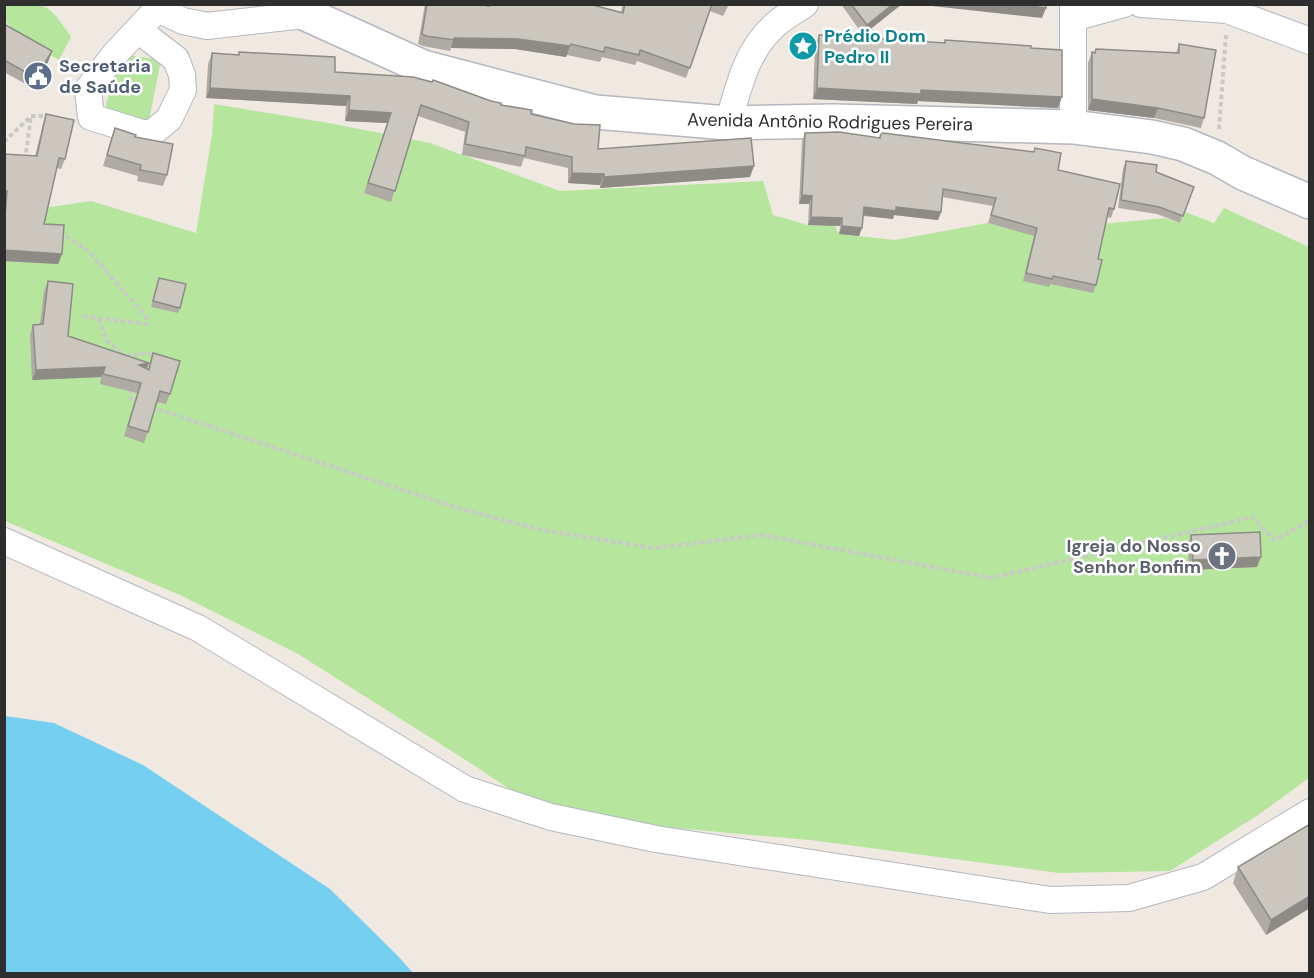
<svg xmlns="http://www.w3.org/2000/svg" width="1314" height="978" font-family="'DM Sans',sans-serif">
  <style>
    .green { fill: #b6e59e }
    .water { fill: #75cff0 }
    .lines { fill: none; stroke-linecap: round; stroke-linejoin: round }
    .street-casing { stroke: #b4b7c1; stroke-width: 28 }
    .secondary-casing { stroke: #b4b7c1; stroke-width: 36 }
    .path { stroke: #c9c9c9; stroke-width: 4; stroke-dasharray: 4.5 3; stroke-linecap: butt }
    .street { stroke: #fff; stroke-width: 26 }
    .secondary { stroke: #fff; stroke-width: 33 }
    .wall { fill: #afaba4 }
    .shaded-wall { fill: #8e8b86 }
    .building { fill: #cbc7bf; stroke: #8e8b86; stroke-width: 1.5 }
    .labels { text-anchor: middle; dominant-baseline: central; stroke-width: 5; stroke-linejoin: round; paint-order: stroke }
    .culture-label { font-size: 18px; font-weight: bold; fill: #0d838f; stroke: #fff; text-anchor: start }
    .service-label { font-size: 18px; font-weight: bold; fill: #4e5e75; stroke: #fff; text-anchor: start }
    .street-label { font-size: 18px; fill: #2e2e2e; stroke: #fff }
    .worship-label { font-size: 18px; font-weight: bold; fill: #5b616d; stroke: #fff; text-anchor: end }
  </style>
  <rect width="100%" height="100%" fill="#efe9e1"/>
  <!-- green -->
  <g class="green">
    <path d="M5 5C48 5 46 0 71 37L59 60 15 35 8 23 5 24Z"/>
    <path d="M121 54 161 60 148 125 103 115Z"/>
    <path d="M214 104 329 123 430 143 560 191 763 181 773 215 808 225 835 226 839 234 895 240 988 223 1010 229 1071 227 1165 218 1180 223 1185 212 1214 223 1224 208 1309 247V778L1261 813 1170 871 1059 873 810 840 551 817 472 764 298 654 180 595 5 521 4 214 91 201 196 233 212 135Z"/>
  </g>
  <!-- water -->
  <path class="water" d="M5 716 54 723 143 765 330 889 397 955 413 973H5Z"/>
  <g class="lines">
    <!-- street casing -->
    <g class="street-casing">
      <g id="street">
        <path d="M1141 4 1227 10 1310 41"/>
        <path d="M158 9 183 21 207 26 304 15"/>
        <path d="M1073 18 1124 4"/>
        <path d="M138 30 176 59 182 75 183 90 169 119 152 133H142L91 117 88 89 115 54 162 4"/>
        <path d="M728 123C739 88 745 52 774 26 783 17 795 11 805 4"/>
        <path d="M1073 127V4"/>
        <path d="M4 541 198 628 465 789 551 817 656 839 1050 900 1129 898 1203 877 1310 812"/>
      </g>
    </g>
    <!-- secondary casing -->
    <g class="secondary-casing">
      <path id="secondary" d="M284 4 423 67 595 112 728 123 833 121 1073 127 1152 137 1183 144 1217 158 1243 173 1310 202"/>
    </g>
    <!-- path -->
    <g class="path">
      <path d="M1219 129 1226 35"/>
      <path d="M4 142 31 116H48"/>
      <path d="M25 160 31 116"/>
      <path d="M60 232 87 250 146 316V324L80 316"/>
      <path d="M99 319 106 340 126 357"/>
      <path d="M126 356 149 353 156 356"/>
      <path d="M131 389V401L138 403"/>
      <path d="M151 407 461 509 542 530 653 548 762 535 991 578 1253 517 1274 540 1310 521"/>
    </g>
    <!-- street -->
    <use href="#street" class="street"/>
    <!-- secondary -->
    <use href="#secondary" class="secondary"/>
  </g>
  <!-- wall -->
  <g class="wall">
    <path d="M425 4H478L486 6 487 4H589L621 12 623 4H729L723 16 710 11 686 78 637 61 635 65 602 57 600 62 567 55 566 57 515 49 451 48 450 51 423 46 418 44Z"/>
    <path d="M841 4H902L863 35Z"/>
    <path d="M4 24 52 51 48 62 33 88 4 72Z"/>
    <path d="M819 35 944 43 945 40 1031 48 1058 108 918 101 917 104 813 99 815 46Z"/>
    <path d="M1179 44 1204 118 1201 128 1154 118 1088 110V63L1092 52 1094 53 1096 49 1176 53Z"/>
    <path d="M239 52 501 105 531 114 598 149 750 177 600 188V185L568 183V168L524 158 521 167 462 155 465 132 418 116 391 202 364 193 387 123 345 121 346 106 206 98 208 64 212 53 238 55Z"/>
    <path d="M46 114 65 159 61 169 57 168 44 224 62 254 58 264 4 261V154L35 156 43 124Z"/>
    <path d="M115 128 135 137 167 175 163 186 137 181 138 176 103 166Z"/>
    <path d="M805 133 879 138 881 133 1034 152 1035 148 1058 170 1114 209 1111 218 1107 217 1098 259 1096 285 1093 293 1050 284 1049 287 1023 281 1034 236 988 223 993 206 942 197 941 212 938 220 894 215 893 219 863 216 859 236 839 234 840 226 808 225 809 204H799L802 141Z"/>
    <path d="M1126 161 1194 187 1180 223 1157 214 1118 208 1123 169Z"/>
    <path d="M159 278 180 308 178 313 151 307Z"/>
    <path d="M48 281 68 336 148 370 153 353 170 394 166 404 157 402 144 443 124 436 137 393 100 384 101 377 32 380 30 335 33 325 40 324 44 291Z"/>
    <path d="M1191 535 1257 567 1189 570 1188 546Z"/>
    <path d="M1310 824V908L1266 935 1233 883 1238 867Z"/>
  </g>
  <!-- shaded-wall -->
  <g class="shaded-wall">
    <path d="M893 4H902L863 35 867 25Z"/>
    <path d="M932 4H1016L1046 8 1042 18 932 6Z"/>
    <path d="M454 38 518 39 570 46 566 57 515 49 451 48Z"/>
    <path d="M52 51 48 62 33 88 36 78Z"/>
    <path d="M210 88 350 96 346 106 206 98Z"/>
    <path d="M817 88 921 90 1062 97 1058 108 918 101 917 104 813 99Z"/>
    <path d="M1092 99 1158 108 1154 118 1088 110Z"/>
    <path d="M349 110 391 113 387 123 345 121Z"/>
    <path d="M754 166 750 177 600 188 604 177Z"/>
    <path d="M572 173 604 174 600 185 568 183Z"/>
    <path d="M802 195 812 196 809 204H799Z"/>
    <path d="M864 207H896L941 212 938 220 894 215 893 219 861 215Z"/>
    <path d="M811 217 842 218 840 226 808 225Z"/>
    <path d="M842 226 862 228 859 236 839 234Z"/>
    <path d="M4 250 62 254 58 264 4 261Z"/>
    <path d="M149 363 145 374 139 365Z"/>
    <path d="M105 367 101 377 32 380 36 370Z"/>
    <path d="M1261 557 1257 567 1189 570 1193 560Z"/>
    <path d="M1310 896V908L1266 935 1271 920Z"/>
  </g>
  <!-- building -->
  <g class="building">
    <path d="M427 4H478L489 6V4H589L623 13 625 4H712L690 68 640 50 639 55 605 47 604 52 571 44 570 46 518 39 454 38V40L426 36 422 34Z"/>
    <path d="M851 4H893L867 25Z"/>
    <path d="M1016 4H1046V8Z"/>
    <path d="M4 24 52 51 36 78 4 60Z"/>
    <path d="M819 35 945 43V40L1031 46V48L1062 50V97L921 90V94L817 88Z"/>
    <path d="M1179 44 1216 50 1204 118 1158 108 1092 99V52L1095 53 1096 49 1179 53Z"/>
    <path d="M239 52 335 57V72L413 77 432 82 433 80 491 101 501 103V105L532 110 531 114 574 124 600 125 598 149 751 138 754 166 604 177V174L572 173V157L526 147 525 156 465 144 469 122 421 105 395 191 368 183 391 113 349 110 350 96 210 88 212 53 239 55Z"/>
    <path d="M46 114 74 120 65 159 59 158 44 224 64 225 62 254 4 250V228L7 191 4 192V154L37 156Z"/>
    <path d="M115 128 136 135 135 137 173 144 167 175 140 170 141 165 107 155Z"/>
    <path d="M839 132 880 138 881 133H883L1034 152 1035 148 1061 153 1058 170 1120 184 1114 209 1109 208 1098 259 1102 260 1096 285 1053 276 1052 279 1026 273 1037 228 991 215 996 198 943 189 941 212 896 207V211L864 207 862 228 842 226V218L811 217 812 196 802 195 805 133Z"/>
    <path d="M1126 161 1157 165 1156 172 1194 187 1183 216 1159 207 1121 200Z"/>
    <path d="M159 278 186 284 180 308 153 301Z"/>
    <path d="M48 281 73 284 68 336 149 363 139 365 149 370 153 353 180 361 170 394 160 391 148 432 128 426 141 383 103 374 105 367 36 370 33 325 43 324Z"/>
    <path d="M1260 532 1261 557 1193 560 1191 535Z"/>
    <path d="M1310 824V896L1271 920 1238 867Z"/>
  </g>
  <!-- icons -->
  <defs>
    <g id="sight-disc" transform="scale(1.5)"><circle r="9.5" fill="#0f9aa8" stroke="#fff"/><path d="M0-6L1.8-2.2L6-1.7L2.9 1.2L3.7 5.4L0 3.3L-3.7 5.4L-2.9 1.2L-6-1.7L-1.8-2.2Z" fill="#fff"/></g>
    <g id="civic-disc" transform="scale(1.5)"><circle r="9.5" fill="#5c6f8a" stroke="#fff"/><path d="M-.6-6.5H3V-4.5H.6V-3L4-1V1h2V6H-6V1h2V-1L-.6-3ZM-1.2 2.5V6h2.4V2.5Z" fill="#fff"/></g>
    <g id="church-disc" transform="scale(1.5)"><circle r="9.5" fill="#6b7280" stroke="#fff"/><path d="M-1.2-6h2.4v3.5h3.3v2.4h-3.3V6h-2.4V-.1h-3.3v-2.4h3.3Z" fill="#fff"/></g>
  </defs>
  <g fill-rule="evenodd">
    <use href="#sight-disc" x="803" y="46"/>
    <use href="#civic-disc" x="38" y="76"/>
    <use href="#church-disc" x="1222" y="556"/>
  </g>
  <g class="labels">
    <!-- culture labels -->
    <g class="culture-label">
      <text x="824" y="36">Prédio Dom<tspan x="824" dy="21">Pedro II</tspan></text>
    </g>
    <!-- service labels -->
    <g class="service-label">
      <text x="59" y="66">Secretaria<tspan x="59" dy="21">de Saúde</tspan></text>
    </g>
    <!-- street labels -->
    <g class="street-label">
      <text transform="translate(830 122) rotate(1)">Avenida Antônio Rodrigues Pereira</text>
    </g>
    <!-- worship labels -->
    <g class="worship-label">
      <text x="1201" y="546">Igreja do Nosso<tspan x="1201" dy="21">Senhor Bonfim</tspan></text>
    </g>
  </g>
  <!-- border -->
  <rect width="1314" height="978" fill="none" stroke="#2e2e2e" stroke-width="12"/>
</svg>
